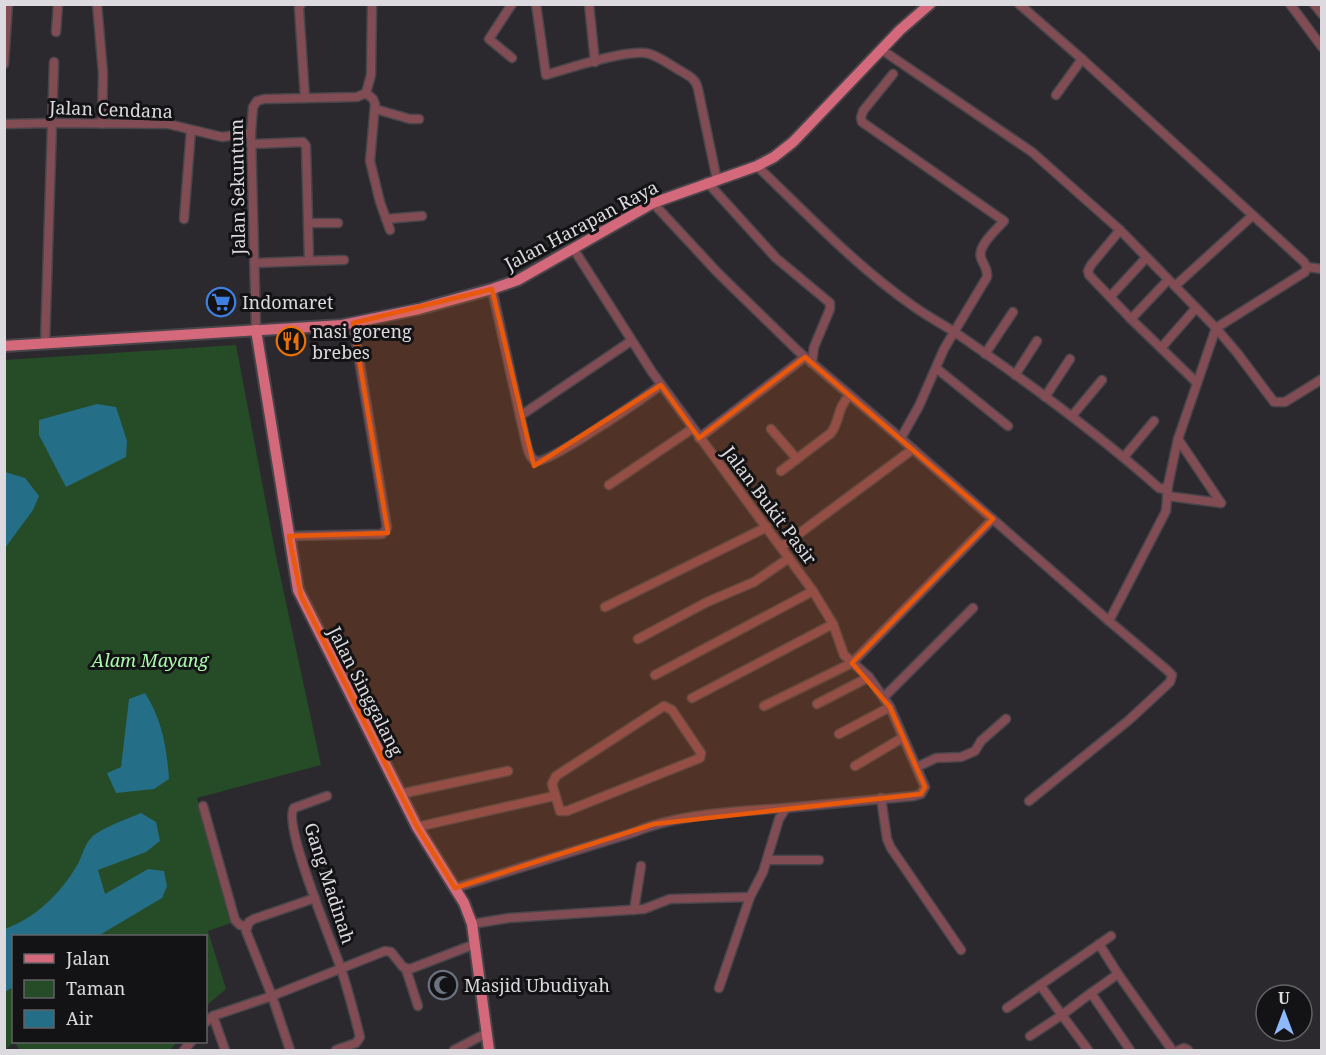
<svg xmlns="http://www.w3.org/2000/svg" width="1326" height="1055" font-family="'Noto Serif',serif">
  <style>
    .green { fill: #254b27 }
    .water { fill: #256e87 }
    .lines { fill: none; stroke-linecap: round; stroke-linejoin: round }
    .minor-casing { stroke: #47454a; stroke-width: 11 }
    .major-casing { stroke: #47454a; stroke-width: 14 }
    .minor { stroke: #814c54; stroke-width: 8 }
    .major { stroke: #d5697c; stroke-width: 10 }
    .marked { fill: #e8590c; fill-opacity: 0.2; stroke: #e8590c; stroke-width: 4.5; stroke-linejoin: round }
    .labels { text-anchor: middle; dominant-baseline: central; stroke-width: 6; stroke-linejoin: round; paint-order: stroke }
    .street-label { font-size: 18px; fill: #dcdade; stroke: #131214 }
    .poi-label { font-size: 18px; fill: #dcdade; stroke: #131214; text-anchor: start }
    .park-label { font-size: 18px; font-style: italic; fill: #abfaad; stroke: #131214 }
  </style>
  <rect width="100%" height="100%" fill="#2b292e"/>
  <!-- green -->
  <path class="green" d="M236 345 276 556 321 765 197 798 231 923 208 931 226 989 206 1006V936H14V1042H177L170 1050H20L14 1042 5 1050V360Z"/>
  <!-- water -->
  <g class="water">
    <path d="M97 404 116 407 127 441 126 457 66 487 39 435V420Z"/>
    <path d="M5 472 25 478 39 496 33 510 5 548Z"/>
    <path d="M145 693C162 719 167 749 169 779L154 789 116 793 107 773 121 767 129 699Z"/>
    <path d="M141 813 156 822 160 841 146 852 98 870 105 894 148 869 164 871 167 886 162 898 98 936H14L13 987 5 992V929C35 918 60 894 76 867 82 858 84 845 91 838 99 829 129 818 141 813Z"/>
  </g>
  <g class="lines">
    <!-- minor casing -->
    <g class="minor-casing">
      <g id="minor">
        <path d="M97 4 103 73 102 124"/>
        <path d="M301 4 299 8 305 98"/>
        <path d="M512 4 489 39 512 58"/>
        <path d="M536 4 546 75C569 68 624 50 646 53 657 55 669 64 679 70 687 75 696 78 698 89L717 180"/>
        <path d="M589 4 595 62"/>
        <path d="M1019 4 1082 59 1304 262 1307 267 1322 269"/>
        <path d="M1290 4 1322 47"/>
        <path d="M1314 4 1322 14"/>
        <path d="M56 32 58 4"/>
        <path d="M882 50 1032 152 1120 230 1216 328 1305 272 1307 267"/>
        <path d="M4 64 8 4"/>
        <path d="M893 74 863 111 861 118 862 122 1004 221C996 230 977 246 981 258 984 266 988 269 987 277L944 349 919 406 901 438"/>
        <path d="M366 93 373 99 375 104 370 161 380 202 390 230"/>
        <path d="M1056 95 1082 59"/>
        <path d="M375 109 410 119H419"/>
        <path d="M4 124 51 123 168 124 222 137 251 133"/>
        <path d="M251 144 303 142 306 146 309 261 255 263"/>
        <path d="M757 166C807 214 856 266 913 306 927 316 942 324 956 333 1026 381 1095 431 1159 488L1164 489 1168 485 1178 439 1216 328 1238 354 1274 402H1285L1322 379"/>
        <path d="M707 182 776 258 830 303V309L814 347 812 363"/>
        <path d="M653 203 718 273 798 351 898 436 1109 621 1166 511 1168 485"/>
        <path d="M184 219 191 130"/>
        <path d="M386 219 422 216"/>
        <path d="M308 223H338"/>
        <path d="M1120 230 1091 265 1088 271 1089 275 1131 319 1197 383"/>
        <path d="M573 248 652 372 813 591 833 624 844 655 869 677 890 707 925 787 921 794 914 796 786 808 779 819 763 872 750 897 719 988"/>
        <path d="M309 261 344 260"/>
        <path d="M1175 286 1252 216"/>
        <path d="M492 289 525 438C527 445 529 460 537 461 548 464 646 396 661 385"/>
        <path d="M1110 297 1146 258"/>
        <path d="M1131 319 1168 280"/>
        <path d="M256 330 251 133 253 107 257 101 264 99 357 97 366 93 371 75 372 4"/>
        <path d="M45 344 54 62"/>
        <path d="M1161 348 1196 308"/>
        <path d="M985 354 1013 312"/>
        <path d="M936 368 1008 426"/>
        <path d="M1015 375 1037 341"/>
        <path d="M1045 397 1070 359"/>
        <path d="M520 416 631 341"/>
        <path d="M1072 416 1102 380"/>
        <path d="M771 429 797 459"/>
        <path d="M699 438 805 357"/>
        <path d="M1178 439 1221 503"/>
        <path d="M1124 457 1154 421"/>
        <path d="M781 471 831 433C841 419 836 409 850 395"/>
        <path d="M609 485 692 429"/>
        <path d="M1167 496 1221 503"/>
        <path d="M289 536 382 534 387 528 353 323"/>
        <path d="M781 547 913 449"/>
        <path d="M605 607 767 527"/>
        <path d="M638 639 707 602 754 582 789 558"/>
        <path d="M655 675 813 591"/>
        <path d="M884 697 973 608"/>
        <path d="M692 698 833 624"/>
        <path d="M817 704 869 677"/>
        <path d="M664 706 672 710 701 753 700 758 567 811H560L552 784 556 776Z"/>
        <path d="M764 706 852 663 993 519"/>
        <path d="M839 734 890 707"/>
        <path d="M855 766 902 738"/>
        <path d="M917 767 936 758 961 757 975 751 981 741 1006 719"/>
        <path d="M400 794 508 771"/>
        <path d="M327 796 294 808C282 824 332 942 340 966 348 989 354 1013 360 1037L356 1043 336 1050"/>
        <path d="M881 798 887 839 891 848 961 950"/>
        <path d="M1029 801 1129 720 1170 682 1172 675 1167 670 1109 621"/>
        <path d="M203 806 235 920 240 925 247 926"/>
        <path d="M417 827 554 796"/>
        <path d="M767 860H819"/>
        <path d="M455 888 632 833C680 813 735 812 786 808"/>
        <path d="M634 910 641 866"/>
        <path d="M472 924 509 918 644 909 670 899 750 897"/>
        <path d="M1099 944 1118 974"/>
        <path d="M406 969 418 1006"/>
        <path d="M1007 1008 1111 936"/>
        <path d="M213 1016 225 1050"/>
        <path d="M206 1022 213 1016 272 996 385 951 391 952 403 967 410 969 475 944"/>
        <path d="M1030 1036 1062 1015 1040 985"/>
        <path d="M184 1050 191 1042"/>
        <path d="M290 1050 272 996 246 931 249 922 254 919 315 898"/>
        <path d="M454 1050 487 1033"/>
        <path d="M1088 1050 1062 1015 1091 993"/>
        <path d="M1130 1050 1091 993 1118 974 1172 1050"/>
        <path d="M1179 1050 1184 1048 1188 1050"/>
      </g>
    </g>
    <!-- major casing -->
    <g class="major-casing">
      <g id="major">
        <path d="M256 330 298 590 417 827 464 903 472 924 489 1050"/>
        <path d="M4 346 342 325 419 309 492 289 518 280 653 203 757 166 774 157 793 142 900 30 930 4"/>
      </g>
    </g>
    <!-- minor -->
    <use href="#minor" class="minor"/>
    <!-- major -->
    <use href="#major" class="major"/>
  </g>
  <!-- marked area -->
  <path class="marked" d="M492 289 534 466 661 385 699 438 805 357 993 519 852 663 890 707 925 787 921 794 654 824 455 888 417 827 301 596 289 536 388 533 353 323Z"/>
  <!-- icons -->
  <defs>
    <g id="supermarket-ring" transform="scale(1.5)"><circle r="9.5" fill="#131214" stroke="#3f7fe0" stroke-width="1.5"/><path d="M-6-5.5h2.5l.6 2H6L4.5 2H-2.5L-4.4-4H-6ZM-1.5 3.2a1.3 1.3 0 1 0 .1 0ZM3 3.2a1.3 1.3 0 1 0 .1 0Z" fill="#3f7fe0"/></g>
    <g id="restaurant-ring" transform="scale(1.5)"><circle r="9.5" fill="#131214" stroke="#e8710a" stroke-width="1.5"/><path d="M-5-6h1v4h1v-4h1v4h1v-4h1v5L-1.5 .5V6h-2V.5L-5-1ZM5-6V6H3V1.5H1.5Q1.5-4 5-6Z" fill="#e8710a"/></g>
    <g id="mosque-ring" transform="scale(1.5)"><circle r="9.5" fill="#131214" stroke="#6b7280" stroke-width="1.5"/><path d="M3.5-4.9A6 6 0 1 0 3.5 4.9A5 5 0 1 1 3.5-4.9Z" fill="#6b7280"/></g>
  </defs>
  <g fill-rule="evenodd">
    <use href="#supermarket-ring" x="221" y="302"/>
    <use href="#restaurant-ring" x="291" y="341"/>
    <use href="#mosque-ring" x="443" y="985"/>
  </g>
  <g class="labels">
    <!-- street labels -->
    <g class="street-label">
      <text transform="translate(111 109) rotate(2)">Jalan Cendana</text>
      <text transform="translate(237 187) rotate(-91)">Jalan Sekuntum</text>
      <text transform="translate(581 225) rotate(-28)">Jalan Harapan Raya</text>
      <text transform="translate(770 505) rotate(53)">Jalan Bukit Pasir</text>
      <text transform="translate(366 691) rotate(63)">Jalan Singgalang</text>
      <text transform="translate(330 883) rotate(72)">Gang Madinah</text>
    </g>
    <!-- poi labels -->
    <g class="poi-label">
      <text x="242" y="302">Indomaret</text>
      <text x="312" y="331">nasi goreng<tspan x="312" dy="21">brebes</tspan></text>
      <text x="464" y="985">Masjid Ubudiyah</text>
    </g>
    <!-- park labels -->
    <g class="park-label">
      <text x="150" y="660">Alam Mayang</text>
    </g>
  </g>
  <!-- border -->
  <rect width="1326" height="1055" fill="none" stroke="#dcdade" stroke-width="12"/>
  <!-- legend -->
  <rect x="12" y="935" width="195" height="108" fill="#131214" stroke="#636265" stroke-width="1.5"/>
  <rect x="24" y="954" width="30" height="9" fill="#d5697c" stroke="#636265" stroke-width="1.5"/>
  <text x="66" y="965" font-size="18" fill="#dcdade">Jalan</text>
  <rect x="24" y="980" width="30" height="18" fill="#254b27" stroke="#636265" stroke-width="1.5"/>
  <text x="66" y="995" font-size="18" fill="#dcdade">Taman</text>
  <rect x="24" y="1010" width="30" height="18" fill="#256e87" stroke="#636265" stroke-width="1.5"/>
  <text x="66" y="1025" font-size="18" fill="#dcdade">Air</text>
  <!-- north arrow -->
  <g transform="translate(1284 1013)"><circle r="28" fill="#131214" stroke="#636265" stroke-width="1.5"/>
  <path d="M0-4.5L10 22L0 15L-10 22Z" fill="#8db9fc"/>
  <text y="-9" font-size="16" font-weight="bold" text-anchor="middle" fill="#dcdade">U</text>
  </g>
</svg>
